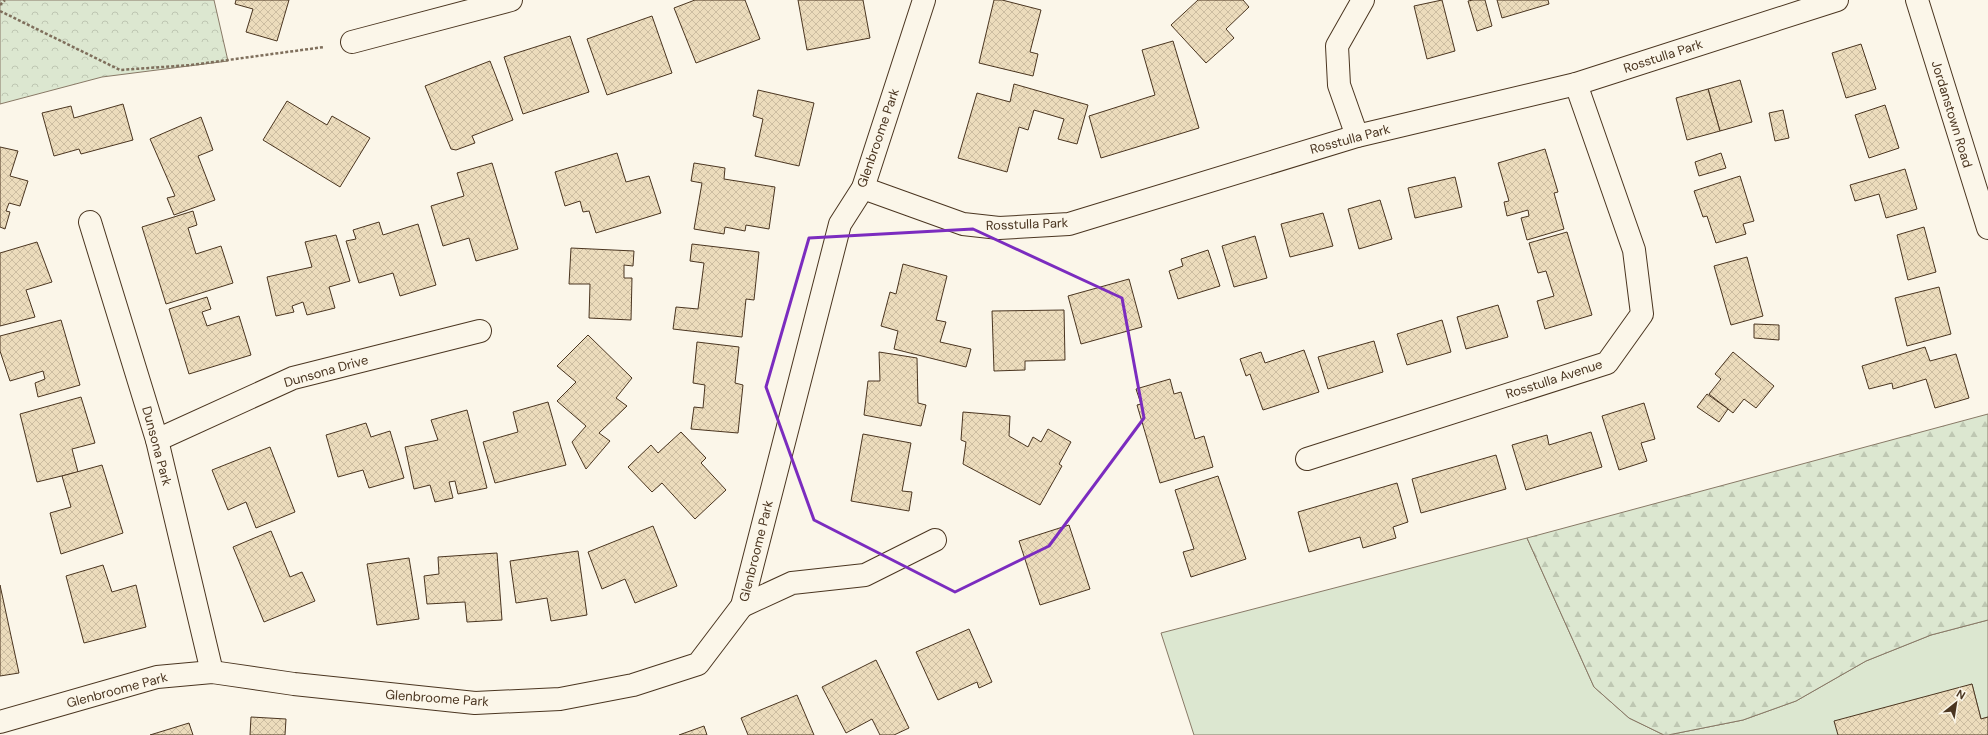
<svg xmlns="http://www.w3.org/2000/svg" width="1988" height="735" font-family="'DM Sans',sans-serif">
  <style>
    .grass { fill: #dce7d0; stroke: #887966 }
    .forest { fill: url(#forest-firs); stroke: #887966 }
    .park { fill: url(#park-crowns); stroke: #887966 }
    .building { fill: url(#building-cross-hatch); stroke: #4a3520 }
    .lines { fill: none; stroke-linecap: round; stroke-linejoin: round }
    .minor-casing { stroke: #4a3520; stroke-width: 24 }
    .tertiary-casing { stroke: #4a3520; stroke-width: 24 }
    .path { stroke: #7f6f5c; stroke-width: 2.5; stroke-dasharray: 3 2; stroke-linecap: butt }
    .minor { stroke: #fbf6e9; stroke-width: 22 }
    .tertiary { stroke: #fbf6e9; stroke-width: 22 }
    .marked { fill: none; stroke: #7b2cbf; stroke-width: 3; stroke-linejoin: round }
    .labels { text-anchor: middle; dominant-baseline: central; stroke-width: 3; stroke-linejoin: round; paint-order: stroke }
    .street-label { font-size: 13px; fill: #4a3520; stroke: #fbf6e9 }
  </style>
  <defs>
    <pattern id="forest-firs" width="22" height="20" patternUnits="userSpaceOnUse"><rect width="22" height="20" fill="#dce7d0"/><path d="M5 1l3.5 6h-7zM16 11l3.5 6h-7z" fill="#bec7b2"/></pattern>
    <pattern id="park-crowns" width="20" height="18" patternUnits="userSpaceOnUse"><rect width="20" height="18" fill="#dce7d0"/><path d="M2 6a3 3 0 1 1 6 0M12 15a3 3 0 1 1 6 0" fill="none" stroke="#bec7b2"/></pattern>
    <pattern id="building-cross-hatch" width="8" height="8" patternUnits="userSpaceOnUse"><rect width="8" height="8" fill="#ecdcbc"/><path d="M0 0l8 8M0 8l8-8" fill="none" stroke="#ccbda1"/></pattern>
  </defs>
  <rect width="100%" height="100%" fill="#fbf6e9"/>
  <!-- grass -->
  <g class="grass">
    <path d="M1527 538 1594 687 1629 718 1664 735H1194L1161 633Z"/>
    <path d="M1988 620V717L1981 719 1972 684 1838 735H1668L1743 720 1796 701 1866 661 1931 635Z"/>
  </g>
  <!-- forest -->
  <path class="forest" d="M1988 414V620L1931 635 1866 661 1796 701 1743 720 1668 735H1664L1629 718 1594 687 1527 538Z"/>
  <!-- park -->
  <path class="park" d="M0 0H214L228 61 102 77 0 104Z"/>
  <!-- building -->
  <g class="building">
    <path d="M236 0H289L277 41 246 32 253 9 235 4Z"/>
    <path d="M695 0H745L760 39 696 63 674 8Z"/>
    <path d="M798 0H863L870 38 807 50Z"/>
    <path d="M994 0H1002L1041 10 1030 52 1038 54 1033 76 979 63Z"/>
    <path d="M1198 0H1243L1249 7 1226 29 1234 38 1206 63 1171 25Z"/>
    <path d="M1442 0 1455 51 1427 59 1414 6Z"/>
    <path d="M1473 0H1485L1492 26 1477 31 1468 1Z"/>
    <path d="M1497 0H1548L1549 4 1502 18Z"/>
    <path d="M652 16 672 73 607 95 587 39Z"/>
    <path d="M570 36 589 92 523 114 504 57Z"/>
    <path d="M1173 41 1199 128 1101 158 1089 116 1155 95 1142 50Z"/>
    <path d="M1861 44 1876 89 1846 98 1832 53Z"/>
    <path d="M490 61 513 120 472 136 475 143 456 150 451 149 425 86Z"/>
    <path d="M1740 80 1752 122 1720 131 1708 89Z"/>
    <path d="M1014 84 1088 105 1077 144 1058 139 1064 119 1034 110 1028 130 1019 127 1007 172 958 158 977 93 1010 102Z"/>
    <path d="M1708 89 1720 131 1687 140 1676 98Z"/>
    <path d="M758 90 814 103 799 166 755 156 763 119 753 116Z"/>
    <path d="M287 101 327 125 332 116 370 138 340 187 263 140Z"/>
    <path d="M123 104 133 140 81 154 79 149 54 156 42 113 71 106 74 118Z"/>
    <path d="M1885 105 1899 148 1869 158 1855 115Z"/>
    <path d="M1783 110 1789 138 1775 141 1769 113Z"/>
    <path d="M201 117 213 150 198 156 215 200 174 215 167 198 175 196 150 139Z"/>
    <path d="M0 147 18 151 10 176 28 181 20 206 9 203 6 211 10 212 5 229 0 227Z"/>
    <path d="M1545 149 1558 192 1554 193 1564 229 1527 240 1521 218 1529 216 1528 210 1507 216 1504 202 1509 201 1498 163Z"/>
    <path d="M617 153 626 182 649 176 661 213 596 233 589 211 583 212 580 201 565 206 555 172Z"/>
    <path d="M1721 153 1726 168 1699 176 1695 162Z"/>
    <path d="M492 163 518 249 476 261 469 238 443 246 431 206 464 196 457 173Z"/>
    <path d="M694 163 725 168 724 179 775 187 769 229 746 225 745 231 725 227 724 234 694 229 702 183 691 181Z"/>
    <path d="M1905 169 1917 209 1886 218 1879 194 1855 201 1850 185Z"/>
    <path d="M1740 176 1754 221 1743 224 1746 234 1716 243 1707 216 1703 217 1694 191Z"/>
    <path d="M1455 177 1462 207 1415 218 1408 188Z"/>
    <path d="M1380 200 1392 239 1359 249 1348 209Z"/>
    <path d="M193 211 197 225 188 228 196 254 221 246 233 283 166 304 142 227Z"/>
    <path d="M1323 213 1333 246 1290 257 1281 224Z"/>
    <path d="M379 222 383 235 418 224 436 285 400 296 393 273 359 283 346 241 356 239 353 230Z"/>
    <path d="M1924 227 1936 272 1908 280 1897 235Z"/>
    <path d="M1567 232 1592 315 1545 329 1537 301 1554 296 1546 271 1538 273 1529 243Z"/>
    <path d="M336 235 350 281 329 287 335 308 307 315 303 302 292 306 294 312 276 316 267 277 312 267 305 242Z"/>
    <path d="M1255 236 1267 278 1234 287 1222 246Z"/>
    <path d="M37 242 52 282 26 290 35 317 0 326V253Z"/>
    <path d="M692 244 759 252 754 300 746 299 742 337 673 329 676 307 698 309 704 263 690 261Z"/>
    <path d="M571 248 634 251 633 266 624 265V278H632L631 320 589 318 590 284H569Z"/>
    <path d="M1208 250 1220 286 1178 299 1169 271 1183 266 1181 259Z"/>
    <path d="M1747 257 1763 316 1731 325 1714 266Z"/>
    <path d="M903 264 947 276 936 320 946 322 940 342 971 349 966 367 894 349 898 331 881 326 890 292 896 294Z"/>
    <path d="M1129 279 1142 327 1081 344 1068 296Z"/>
    <path d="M1939 287 1951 334 1907 346 1895 298Z"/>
    <path d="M207 297 211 309 202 312 207 326 239 316 251 355 189 374 169 309Z"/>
    <path d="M1498 305 1508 337 1466 349 1457 317Z"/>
    <path d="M1064 310 1065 360 1025 361V370L994 371 992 311Z"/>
    <path d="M61 320 80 385 38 397 35 383 45 379 43 371 10 381 0 351V336Z"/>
    <path d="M1442 320 1451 352 1407 365 1397 334Z"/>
    <path d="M1754 324 1779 325V340L1754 338Z"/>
    <path d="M588 335 632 378 616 398 627 406 599 433 610 441 586 469 572 442 586 426 557 401 576 382 557 366Z"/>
    <path d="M1374 341 1383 372 1328 389 1318 357Z"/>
    <path d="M697 342 739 347 735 383 743 385 738 433 691 429 694 407 703 408 705 385 693 383Z"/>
    <path d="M1925 347 1930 361 1956 354 1969 398 1935 408 1926 379 1893 389 1892 383 1869 389 1862 366Z"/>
    <path d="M1304 350 1319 392 1263 410 1250 374 1246 376 1240 359 1261 352 1265 363Z"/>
    <path d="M879 352 917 358 918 403 926 405 921 426 864 415 868 381H880Z"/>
    <path d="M1733 352 1774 386 1756 408 1744 399 1733 413 1709 394 1721 379 1715 374Z"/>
    <path d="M1170 379 1174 394 1181 392 1195 439 1204 436 1213 467 1160 483 1137 405 1141 404 1136 389Z"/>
    <path d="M1707 394 1728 409 1719 422 1697 407Z"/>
    <path d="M81 397 95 443 72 449 78 472 37 482 20 414Z"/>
    <path d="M548 402 566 465 495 483 483 442 518 432 513 412Z"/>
    <path d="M1644 403 1655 439 1641 443 1647 461 1619 470 1602 416Z"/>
    <path d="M467 410 487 488 458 494 455 481 449 482 453 498 435 502 430 485 414 489 405 447 438 440 431 420Z"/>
    <path d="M963 412 1010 416 1009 436 1028 447 1033 437 1041 442 1048 429 1071 442 1059 464 1062 466 1040 505 963 464 966 442 961 440Z"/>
    <path d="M366 423 371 437 390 431 404 478 369 488 363 470 338 477 326 435Z"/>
    <path d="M681 432 706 458 701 463 726 490 695 519 662 483 652 492 628 467 651 445 658 453Z"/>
    <path d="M1591 432 1602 467 1526 490 1512 445 1547 435 1549 445Z"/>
    <path d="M863 434 911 443 902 491 912 492 909 511 851 501Z"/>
    <path d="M270 447 295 512 256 528 246 502 228 510 212 470Z"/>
    <path d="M1496 455 1506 489 1421 513 1412 479Z"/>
    <path d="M102 465 123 533 61 554 50 513 71 507 62 476Z"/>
    <path d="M1218 476 1246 559 1191 577 1183 552 1194 549 1175 490Z"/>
    <path d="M1397 483 1408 522 1393 527 1396 538 1363 548 1360 537 1309 552 1298 512Z"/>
    <path d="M1069 525 1090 589 1040 605 1019 541Z"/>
    <path d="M653 526 677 586 635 603 625 579 602 589 588 552Z"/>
    <path d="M271 531 290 577 302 572 315 601 264 622 233 547Z"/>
    <path d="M578 551 587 615 551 621 547 598 516 603 510 561Z"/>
    <path d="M497 553 502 620 467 622 465 602 427 604 424 576 439 574 438 557Z"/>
    <path d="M409 558 419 619 377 625 367 564Z"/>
    <path d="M103 565 112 592 136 585 146 627 84 643 66 576Z"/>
    <path d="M0 585 19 673 0 676Z"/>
    <path d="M969 629 992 682 979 688 977 682 938 700 916 652Z"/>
    <path d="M876 660 909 728 894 735H880L872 719 846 733 822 687Z"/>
    <path d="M1972 684 1981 719 1988 717V735H1838L1834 721Z"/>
    <path d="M797 695 814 735H748L741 718Z"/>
    <path d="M251 717 286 719 285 735H250Z"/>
    <path d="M189 723 193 735H150Z"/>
    <path d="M704 726 707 735H679Z"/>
  </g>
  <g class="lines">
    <!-- minor casing -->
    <g class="minor-casing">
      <g id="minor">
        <path d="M352 42 511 0"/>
        <path d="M1357 136 1339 85 1337 46 1363 0"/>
        <path d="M863 188 963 224 999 228 1069 224 1357 136 1576 84 1837 0"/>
        <path d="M90 222 157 440 212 672"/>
        <path d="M157 440 293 378 480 331"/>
        <path d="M1307 459 1607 363 1642 314 1634 250 1576 84"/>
        <path d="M742 606 792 583 865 575 935 540"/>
        <path d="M0 722 157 677 212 672 294 684 475 703 560 699 633 685 698 664 742 606 840 224 863 188 924 0"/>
      </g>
    </g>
    <!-- tertiary casing -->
    <g class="tertiary-casing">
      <path id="tertiary" d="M1917 0 1988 228"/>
    </g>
    <!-- path -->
    <g class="path">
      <path d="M0 5 5 0"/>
      <path d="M0 11 120 70 191 65 324 47"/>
    </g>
    <!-- minor -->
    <use href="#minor" class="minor"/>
    <!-- tertiary -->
    <use href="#tertiary" class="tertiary"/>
  </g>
  <!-- marked area -->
  <path class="marked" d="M973 229 1122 298 1144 418 1049 546 955 592 814 520 766 387 809 238Z"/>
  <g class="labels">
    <!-- street labels -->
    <g class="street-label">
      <text transform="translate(1663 56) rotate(-18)">Rosstulla Park</text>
      <text transform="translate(1952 114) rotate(73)">Jordanstown Road</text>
      <text transform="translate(878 138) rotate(-71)">Glenbroome Park</text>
      <text transform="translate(1350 139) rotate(-15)">Rosstulla Park</text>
      <text transform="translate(1027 224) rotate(-2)">Rosstulla Park</text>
      <text transform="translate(326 371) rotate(-16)">Dunsona Drive</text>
      <text transform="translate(1554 379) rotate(-18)">Rosstulla Avenue</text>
      <text transform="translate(157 446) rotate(75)">Dunsona Park</text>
      <text transform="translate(756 551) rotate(-76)">Glenbroome Park</text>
      <text transform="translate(117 690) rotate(-15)">Glenbroome Park</text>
      <text transform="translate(437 698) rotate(4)">Glenbroome Park</text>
    </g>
  </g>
  <!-- north arrow -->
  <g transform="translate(1956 703) rotate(30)" stroke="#fbf6e9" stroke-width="3" paint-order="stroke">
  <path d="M0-3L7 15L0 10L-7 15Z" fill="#4a3520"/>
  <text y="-6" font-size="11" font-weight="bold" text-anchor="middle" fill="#4a3520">N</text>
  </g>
</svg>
